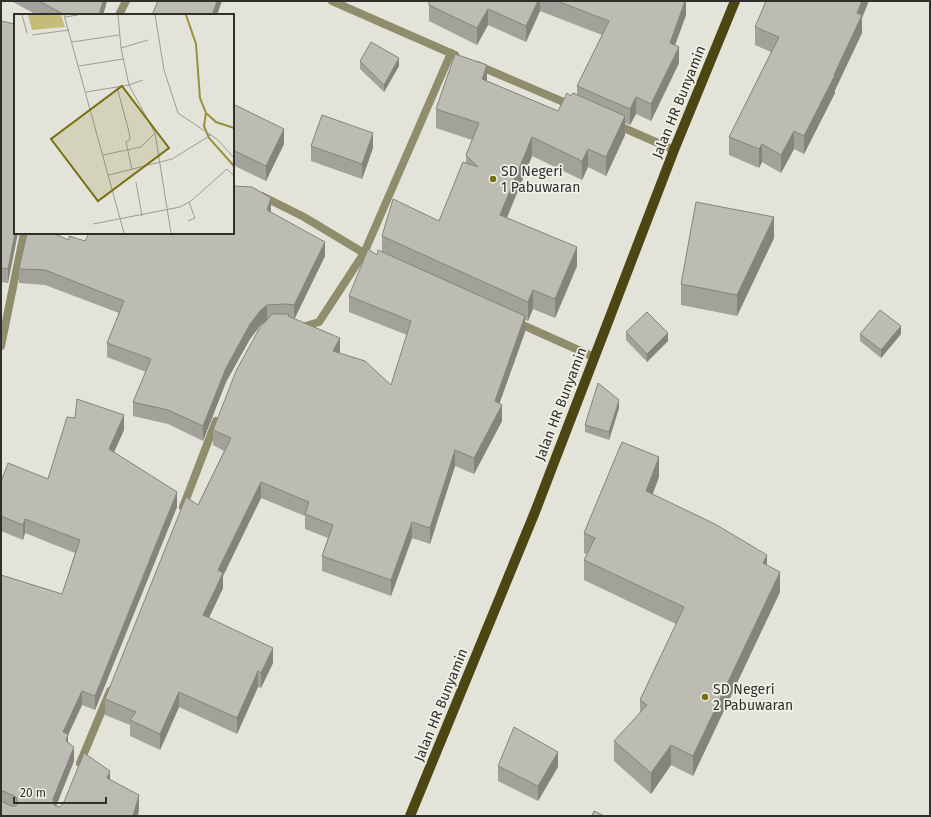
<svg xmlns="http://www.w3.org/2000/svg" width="931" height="817" font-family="'Fira Sans',sans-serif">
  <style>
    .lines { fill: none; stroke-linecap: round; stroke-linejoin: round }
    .minor { stroke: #908d6c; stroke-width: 8 }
    .primary { stroke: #4c4712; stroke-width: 10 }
    .wall { fill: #a2a29a }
    .shaded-wall { fill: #84847d }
    .building { fill: #bcbcb3; stroke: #84847d }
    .poi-dot { fill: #79700f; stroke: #f1f0e7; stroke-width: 1.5 }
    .labels { text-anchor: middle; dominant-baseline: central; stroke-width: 3.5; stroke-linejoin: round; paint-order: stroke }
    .street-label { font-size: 14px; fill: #302f2c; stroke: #f1f0e7 }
    .poi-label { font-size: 14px; fill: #302f2c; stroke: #f1f0e7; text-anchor: start }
    .inset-river { fill: none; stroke: #99903e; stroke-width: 2 }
    .inset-road { fill: none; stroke: #9c9b94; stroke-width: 1 }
    .view { fill: #79700f; fill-opacity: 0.15; stroke: #79700f; stroke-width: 2 }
    .inset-edge { fill: none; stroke: #302f2c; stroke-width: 2 }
  </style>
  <rect width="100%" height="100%" fill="#e4e3da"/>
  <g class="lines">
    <!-- minor -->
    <g class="minor">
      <path d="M332 1 455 55"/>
      <path d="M119 15 126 1"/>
      <path d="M477 65 573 106"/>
      <path d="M617 125 674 150"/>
      <path d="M262 196 304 217 367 255"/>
      <path d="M516 322 594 357"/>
      <path d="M299 327H302L319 322 364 253 451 53"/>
      <path d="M1 346 24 233"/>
      <path d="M183 507 216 421"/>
      <path d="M80 763 110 691"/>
    </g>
    <!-- primary -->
    <path class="primary" d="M410 816 535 512 674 150 735 1"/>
  </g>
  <!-- wall -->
  <g class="wall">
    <path d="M11 1H107L103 15H37Z"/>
    <path d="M429 1H686V15L675 45 679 63 651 121 636 114 630 125 625 123V135L606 176 588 167 582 180 532 156 507 218 577 266 555 318 533 309 528 321 525 320V332L499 404 502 421 474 474 455 466 430 544 412 538 391 596 322 571V556L328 538 305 529V516L261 498 223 576V588L209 618 273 663 261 688 258 687 237 734 179 707 160 750 130 736V725L105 715V699L198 505 224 451 213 445V430L267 320 260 326 250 339 226 382 203 441 168 424 133 416V402L146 372 107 357V343L119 313 45 285 19 283V269L69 240 85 241 271 212 325 256 294 319 340 353 391 385 407 335 349 312V296L377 255 382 251V236L439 221 466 163V155L472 140 436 128V109L487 81 558 111 571 96 577 95V86L602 35 540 11 526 42 488 25 477 45 429 21Z"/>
    <path d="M862 18V33L835 90V93L804 154 794 149 781 173 762 162 759 168 729 155V137L771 52 755 45V27Z"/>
    <path d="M1 21 15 24 8 283 1 282Z"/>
    <path d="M360 61 399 66 384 92 360 69Z"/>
    <path d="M233 104 284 144 266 181 233 165Z"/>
    <path d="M311 146 373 148 362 179 311 161Z"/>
    <path d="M774 238 737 316 681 305V284Z"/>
    <path d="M626 332 668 341 647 362 626 340Z"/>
    <path d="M860 334H901L881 358 860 341Z"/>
    <path d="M619 408 609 440 585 432V425Z"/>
    <path d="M124 430 114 452 177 507 95 710 82 705 68 735V743L74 761 56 806 59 807 110 779 139 809 1 816V575L62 594 75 553 25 533 23 540 1 531V482L48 479Z"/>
    <path d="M659 477 652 495 767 566 780 592 693 776 671 765 651 794 614 761V741L640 713V700L676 624 584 580V560L587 554 584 553V533Z"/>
    <path d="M498 766 558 767 538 801 498 781Z"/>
  </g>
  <!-- shaded-wall -->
  <g class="shaded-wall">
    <path d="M103 1H107L103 15H99Z"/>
    <path d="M217 1H222L217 15H212Z"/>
    <path d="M538 1H540V11L526 42V26Z"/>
    <path d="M685 1H686V15L670 59V43Z"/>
    <path d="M862 1H869L862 18V33L835 90V93L804 154V136Z"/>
    <path d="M488 9V25L477 45V28Z"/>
    <path d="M679 47V63L651 121V104Z"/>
    <path d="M399 58V66L384 92V85Z"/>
    <path d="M487 65V84L482 79Z"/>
    <path d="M636 97V114L630 125V109Z"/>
    <path d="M625 116V135L606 176V157Z"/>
    <path d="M284 129V144L266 181V166Z"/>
    <path d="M794 131V149L781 173V155Z"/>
    <path d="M373 133V148L362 179V164Z"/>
    <path d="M532 137V156L500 234V215Z"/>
    <path d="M762 144V162L759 168V149Z"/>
    <path d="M588 149V167L582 180V161Z"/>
    <path d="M271 198V212L267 210Z"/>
    <path d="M774 217V238L737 316V295Z"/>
    <path d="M15 233H18L8 283V269Z"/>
    <path d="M325 242V256L294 320V305Z"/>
    <path d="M577 247V266L555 318V299Z"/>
    <path d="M533 290V309L528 321V302Z"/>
    <path d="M267 305V320L260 326 250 339 226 382 203 441V426L226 368 250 324 260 311Z"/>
    <path d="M525 316V332L495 416V401Z"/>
    <path d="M901 326V334L881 358V350Z"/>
    <path d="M668 333V341L647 362V354Z"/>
    <path d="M340 338V354L333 351Z"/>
    <path d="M619 400V408L609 440V432Z"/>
    <path d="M502 405V421L474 474V458Z"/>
    <path d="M124 415V430L109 463V449Z"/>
    <path d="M455 450V466L430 544V528Z"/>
    <path d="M659 457V477L646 512V491Z"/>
    <path d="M261 482V498L223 576V588L203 630V615L218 570Z"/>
    <path d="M177 492V507L95 710V696Z"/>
    <path d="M25 519V533L23 540V525Z"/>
    <path d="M412 522V538L391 596V580Z"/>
    <path d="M767 555V576L763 563Z"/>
    <path d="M780 572V592L693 776V756Z"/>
    <path d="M273 648V663L261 688V673Z"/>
    <path d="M258 671V687L237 734V718Z"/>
    <path d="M82 691V705L68 735V749L63 732Z"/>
    <path d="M179 692V707L160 750V734Z"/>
    <path d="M671 745V765L651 794V773Z"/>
    <path d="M74 747V761L53 814V799Z"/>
    <path d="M558 752V767L538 801V786Z"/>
    <path d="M110 771V785L107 778Z"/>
    <path d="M139 795V809L138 816H133Z"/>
  </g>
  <!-- building -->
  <g class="building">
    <path d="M39 1H103L99 15H65Z"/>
    <path d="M158 1H217L212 15H152Z"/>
    <path d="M429 1H538L526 26 488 9 477 28 429 5Z"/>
    <path d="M557 1H685L670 43 679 47 651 104 636 97 630 109 577 86 609 21Z"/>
    <path d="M766 1H862L857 13 862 15 834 75H835L804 136 794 131 781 155 762 144 759 149 729 137 779 37 755 27Z"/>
    <path d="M1 21 15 24V233L8 269 1 268Z"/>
    <path d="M371 42 399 58 384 85 360 61Z"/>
    <path d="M455 54 487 65 482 79 558 111 567 93 571 96 573 93 625 116 606 157 588 149 582 161 532 137 500 215 577 247 555 299 533 290 528 302 382 236 393 199 439 221 463 162 478 167 466 155 479 123 436 109Z"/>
    <path d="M233 104 284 129 266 166 233 150Z"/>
    <path d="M322 115 373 133 362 164 311 146Z"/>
    <path d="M233 186 252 187 271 198 267 210 325 242 294 305 287 304 267 305 260 311 250 324 226 368 203 426 168 410 133 402 151 359 107 343 124 301 45 270 19 269 27 233H52L69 240V236L85 241 89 233H233Z"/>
    <path d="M696 202 774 217 737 295 681 284Z"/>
    <path d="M368 249 377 255 378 250 525 316 495 401 502 405 474 458 455 450 430 528 412 522 391 580 322 556 333 525 305 514 309 502 261 482 218 570 223 573 203 615 273 648 261 673 258 671 237 718 179 692 160 734 130 720 136 712 105 699 186 497 198 505 231 438 213 430 236 371 259 329 272 314H289L288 316 340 338 333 351 365 361 391 385 411 321 349 296Z"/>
    <path d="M880 310 901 326 881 350 860 334Z"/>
    <path d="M647 312 668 333 647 354 626 332Z"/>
    <path d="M598 383 619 400 609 432 585 425Z"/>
    <path d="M77 399 124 415 109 449 177 492 95 696 82 691 63 732 68 734 66 741 74 747 53 799 54 805 59 807 63 804 84 753 110 771 107 778 139 795 133 816H1V801L11 806H16L18 802 16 797 3 791H1V575L62 594 80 540 25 519 23 525 1 516V482L8 463 48 479 67 417 75 418Z"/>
    <path d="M622 442 659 457 646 491 715 524 767 555 763 563 780 572 693 756 671 745 651 773 614 741 647 705 640 700 684 607 584 560 595 538 584 533Z"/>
    <path d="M514 727 558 752 538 786 498 766Z"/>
    <path d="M594 811 604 816H592Z"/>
  </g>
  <!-- markers -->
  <g class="poi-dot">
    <circle cx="493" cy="179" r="4"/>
    <circle cx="705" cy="697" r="4"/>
  </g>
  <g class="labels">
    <!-- street labels -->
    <g class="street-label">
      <text transform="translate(679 102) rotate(-68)">Jalan HR Bunyamin</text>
      <text transform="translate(561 404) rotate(-69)">Jalan HR Bunyamin</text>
      <text transform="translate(441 705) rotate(-68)">Jalan HR Bunyamin</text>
    </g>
    <!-- poi labels -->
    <g class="poi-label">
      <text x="501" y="171">SD Negeri<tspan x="501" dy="16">1 Pabuwaran</tspan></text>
      <text x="713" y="689">SD Negeri<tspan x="713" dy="16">2 Pabuwaran</tspan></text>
    </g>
  </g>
  <!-- overview -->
  <g transform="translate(14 14)">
    <rect width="220" height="220" fill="#e4e3da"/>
    <path d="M14 1H47L51 13 18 16Z" fill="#c4bd79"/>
    <path class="inset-river" d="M172 1 182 30 186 84 192 99 202 108 220 114M192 99 190 112 195 124 220 152"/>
    <path class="inset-road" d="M8 1 13 19M50 1 110 219M141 1 150 56 164 99 204 126 220 144M51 3 64 1M18 21 55 16M58 28 105 21M107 34 134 26M65 52 109 45M129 66 115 71 141 119 157 219M103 73 115 118 116 125 112 128 118 156M72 78 115 71 107 34 104 1M89 141 127 133 141 119M95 161 158 145 197 121M122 168 128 202M174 207 181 204 175 188M79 210 166 193 177 187 213 155 220 162"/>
    <path class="view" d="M108 72 155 134 84 187 37 125Z"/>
    <rect width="220" height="220" class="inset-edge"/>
  </g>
  <!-- border -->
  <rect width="931" height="817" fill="none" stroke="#302f2c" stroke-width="4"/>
  <!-- scale -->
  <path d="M14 797v6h92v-6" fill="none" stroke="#302f2c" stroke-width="2"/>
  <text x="20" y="797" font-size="12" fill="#302f2c" stroke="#f1f0e7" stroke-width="3" paint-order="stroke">20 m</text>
</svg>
